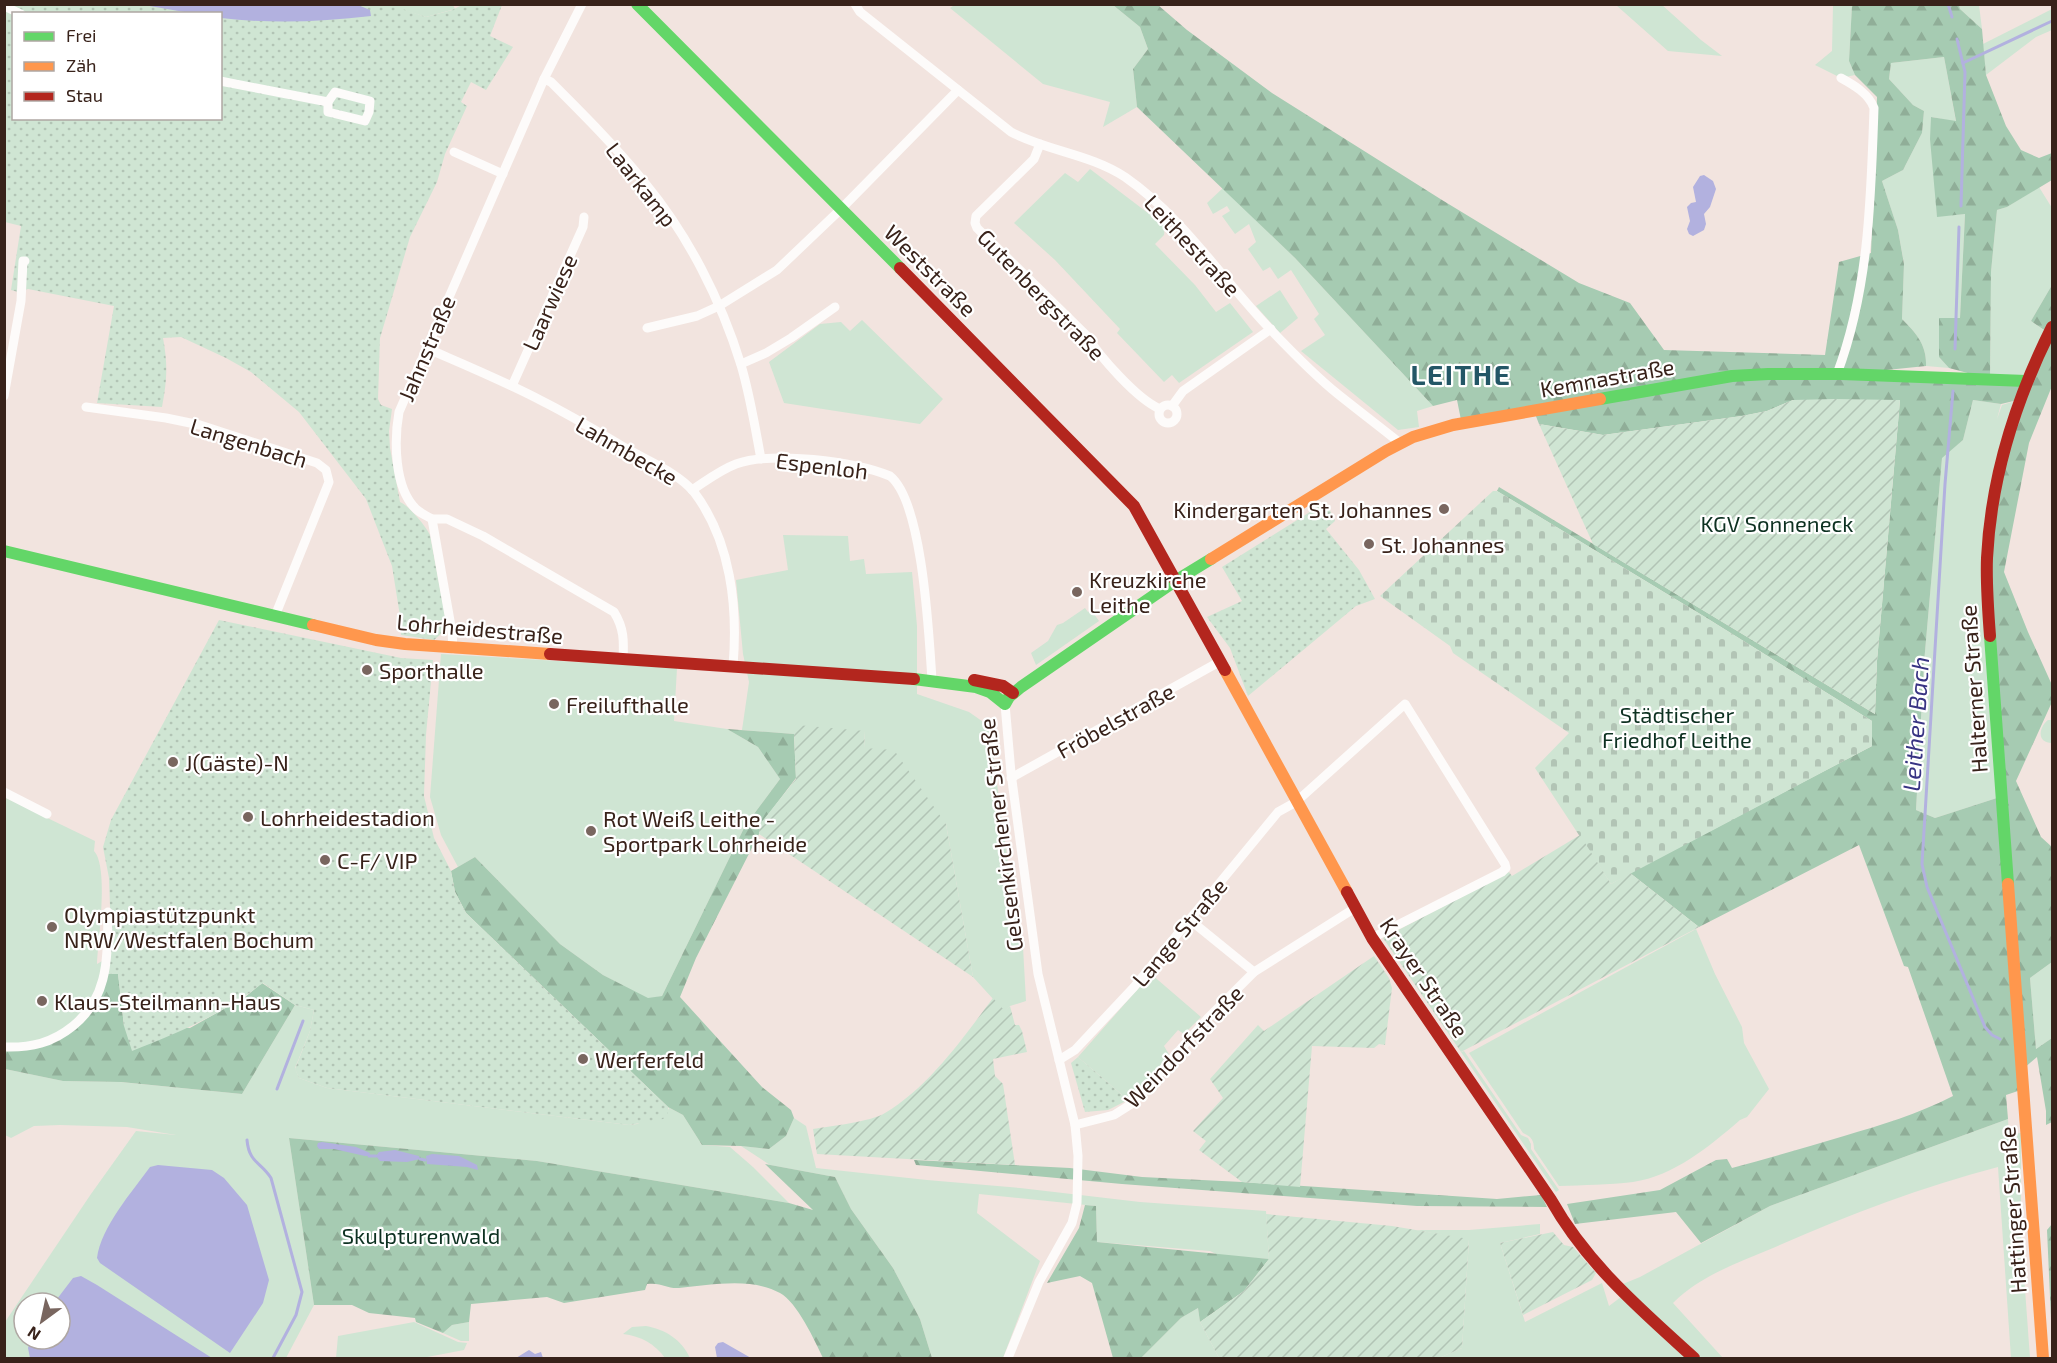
<svg xmlns="http://www.w3.org/2000/svg" width="2057" height="1363" font-family="'Exo 2',sans-serif">
  <style>
    .grass { fill: #cfe5d3; fill-rule: evenodd }
    .forest { fill: url(#forest-firs) }
    .cemetery { fill: url(#cemetery-stones) }
    .park { fill: url(#park-dots); fill-rule: evenodd }
    .garden { fill: url(#garden-furrows) }
    .water { fill: #b2b1df }
    .lines { fill: none; stroke-linecap: round; stroke-linejoin: round }
    .stream { stroke: #b2b1df; stroke-width: 3 }
    .street { stroke: #fdfbfa; stroke-width: 9 }
    .fast { stroke: #63d668; stroke-width: 12 }
    .slow { stroke: #ff974d; stroke-width: 12 }
    .jam { stroke: #b3261e; stroke-width: 12 }
    .poi-dot { fill: #79665f; stroke: #fff; stroke-width: 2 }
    .labels { text-anchor: middle; dominant-baseline: central; stroke-width: 4.5; stroke-linejoin: round; paint-order: stroke }
    .street-label { font-size: 22px; fill: #38221a; stroke: #fff }
    .poi-label { font-size: 22px; fill: #38221a; stroke: #fff; text-anchor: start }
    .park-label { font-size: 22px; fill: #0d3121; stroke: #fff }
    .water-label { font-size: 24px; font-style: italic; fill: #383483; stroke: #fff }
    .district-label { font-size: 28px; font-weight: bold; letter-spacing: 1.5px; fill: #235666; stroke: #fff }
  </style>
  <defs>
    <pattern id="forest-firs" width="22" height="20" patternUnits="userSpaceOnUse" patternTransform="scale(1.5)"><rect width="22" height="20" fill="#a6cbb2"/><path d="M5 1l3.5 6h-7zM16 11l3.5 6h-7z" fill="#90ae98"/></pattern>
    <pattern id="cemetery-stones" width="16" height="16" patternUnits="userSpaceOnUse" patternTransform="scale(1.5)"><rect width="16" height="16" fill="#cfe5d3"/><path d="M2 7V4a2 2 0 0 1 4 0v3zM10 15v-3a2 2 0 0 1 4 0v3z" fill="#b2c4b5"/></pattern>
    <pattern id="park-dots" width="8" height="8" patternUnits="userSpaceOnUse" patternTransform="scale(1.5)"><rect width="8" height="8" fill="#cfe5d3"/><path d="M2 2h.1M6 6h.1" fill="none" stroke="#b2c4b5" stroke-width="1.8" stroke-linecap="round"/></pattern>
    <pattern id="garden-furrows" width="10" height="10" patternUnits="userSpaceOnUse" patternTransform="scale(1.5)"><rect width="10" height="10" fill="#cfe5d3"/><path d="M-1 1l2-2M0 10L10 0M9 11l2-2" fill="none" stroke="#b2c4b5"/></pattern>
  </defs>
  <rect width="100%" height="100%" fill="#f2e4df"/>
  <!-- grass -->
  <g class="grass">
    <path d="M956 4 1113 5 1140 27 1148 49 1133 69 1137 107 1103 127 1110 102 1043 84 950 8Z"/>
    <path d="M388 5H453L455 9 426 17Z"/>
    <path d="M1616 5H1662L1701 40 1722 56 1668 51Z"/>
    <path d="M1833 5H1852L1849 61 1855 75 1841 78 1815 65 1832 51Z"/>
    <path d="M1959 5H1979L1982 29 1960 9Z"/>
    <path d="M2052 9V30L2036 37 1986 75 1983 44Z"/>
    <path d="M1944 57 1956 122 1932 117 1937 216 1965 214 1960 318H1939V357L1949 368 1926 366C1927 345 1916 333 1902 319L1904 263 1898 230 1882 181 1903 170 1922 133 1924 111 1913 105 1889 79 1891 63Z"/>
    <path d="M1090 169 1165 226 1164 235 1155 244 1195 285 1216 312 1230 303 1253 332 1179 383 1172 375 1164 382 1117 333 1120 329 1055 260 1014 223 1065 173 1078 182Z"/>
    <path d="M2039 187 2052 208V285L2031 321 2048 333 2025 380 1990 379 1991 272 1997 210 2007 207Z"/>
    <path d="M1223 188 1295 258 1433 406 1417 411 1419 427 1398 430 1301 351 1325 335 1314 319 1319 314 1291 270 1278 279 1270 267 1263 271 1248 249 1256 242 1249 224 1235 234 1222 216 1230 211 1227 206 1213 214 1207 203Z"/>
    <path d="M1280 290 1298 318 1280 333 1256 306Z"/>
    <path d="M862 320 943 399 920 424 784 403 769 362 820 324 841 322 850 331Z"/>
    <path d="M1973 400 2001 404 1997 419 2002 405 2018 400 2005 442 2000 797 1935 818 1916 810 1924 663 1942 457 1963 440Z"/>
    <path d="M783 535 848 536 850 561 864 559 866 574 912 572 917 626V694L969 712 989 726 1009 870 1023 947 1026 1001 1010 1006 1005 1012 973 977 946 824 864 748 865 731 794 734 742 730 749 682 743 654 736 580 788 570Z"/>
    <path d="M1085 608 1088 612 1091 610 1099 621 1036 665 1031 653 1048 641 1057 625 1063 623Z"/>
    <path d="M441 654 677 668 674 721 727 729 758 747 780 779 745 826 662 996 648 999 603 975 560 944 475 857 458 867 441 835 430 797Z"/>
    <path d="M2048 720H2052V743C2037 743 2038 728 2048 720Z"/>
    <path d="M4 797 95 841 94 851C109 867 98 940 97 964L104 960 92 1003 57 1036 34 1044 5 1043Z"/>
    <path d="M1696 929 1715 974 1742 1027 1744 1043 1769 1089 1747 1117 1740 1120C1710 1146 1674 1176 1633 1182 1609 1185 1583 1185 1559 1186L1534 1149C1534 1140 1531 1136 1523 1133L1469 1053Z"/>
    <path d="M2052 962V1038L2036 1049 2030 978Z"/>
    <path d="M1151 974 1201 1017 1184 1034 1178 1030 1164 1046 1170 1056 1128 1100 1078 1057Z"/>
    <path d="M295 1005 314 1010 310 1031 295 1068 299 1078 327 1088 629 1125 637 1124 669 1109 668 1107 683 1115 702 1145 730 1147 753 1167 789 1203 537 1161 289 1138 314 1305 286 1358H5V1322L91 1194 136 1131 176 1135 127 1127 60 1125 34 1126 11 1138 5 1135V1069L63 1081 120 1082 242 1094ZM24 1303H60V1339H24Z"/>
    <path d="M1464 1051 1521 1135 1528 1138 1531 1144V1149L1559 1190 1556 1192 1461 1052Z"/>
    <path d="M794 1118 806 1126 816 1168 927 1180 1020 1188 1140 1202 1266 1211 1269 1259 1218 1255 1210 1251 1097 1242 1096 1206 979 1194 977 1213 1040 1261 1003 1358H932L920 1319 893 1268 851 1209 835 1177 770 1165 741 1146 769 1149 786 1136Z"/>
    <path d="M2008 1119 2009 1134 2021 1133V1234L2030 1358H2011L1998 1167C1921 1187 1846 1216 1773 1248 1738 1263 1701 1275 1673 1303L1723 1358H1439L1462 1348 1469 1240 1416 1230H1469L1540 1224V1234L1500 1243 1525 1322 1602 1283 1609 1306 1625 1294 1618 1286 1640 1277 1770 1206Z"/>
    <path d="M1198 1308 1200 1322 1219 1358H1141L1181 1318Z"/>
    <path d="M414 1322 458 1342 467 1343 464 1350 422 1358H336L338 1336Z"/>
    <path d="M469 1322V1341H461L443 1333 452 1325Z"/>
    <path d="M646 1326C666 1330 681 1339 690 1358H665C655 1344 641 1336 623 1334L632 1327Z"/>
  </g>
  <!-- forest -->
  <g class="forest">
    <path d="M1113 5H1158L1187 30 1272 93 1442 200 1579 283 1630 303 1664 350 1825 355 1839 262 1871 253 1877 97 1855 75 1849 61 1852 5H1959L1960 9 1982 29 1986 75 2006 126 2021 150 2039 158 2052 153V180L2007 207 1997 210 1991 272 1990 379 1949 368 1939 357V318H1960L1965 214 1937 217 1930 139 1931 117 1956 121 1944 57 1891 63 1889 79 1913 105 1924 111 1922 133 1903 170 1882 181 1898 230 1904 264 1902 319C1916 333 1927 345 1926 366L1847 374 2025 381 2018 400 2001 404 1973 400 1963 440 1942 458 1924 663 1916 810 1935 818 2000 797 2024 1089 2006 1095 2008 1119 1770 1206 1701 1243 1676 1212 1575 1224 1567 1204 1660 1190 1716 1160 1727 1159 1732 1168C1770 1158 1807 1147 1844 1136 1881 1125 1918 1114 1953 1096L1908 967 1904 966 1859 845 1699 927 1630 873 1872 746V721L1705 617 1497 491 1499 487 1875 714 1877 661 1900 400H1793L1767 411 1742 416 1603 435 1539 424 1532 406 1461 420 1457 400 1433 406 1295 258 1137 107 1133 69 1148 49 1140 27Z"/>
    <path d="M2052 285V386L2029 443 2004 572 2028 632 2052 685V702L2016 781 2041 837 2052 847V962L2030 978 2036 1049 2052 1038V1122L2046 1125V1111L2037 1057 2023 1069 1988 576 2007 442 2050 334 2031 321Z"/>
    <path d="M727 729 794 734 796 778 761 824 759 834 696 958 680 997 762 1087 791 1110 794 1118 786 1136 769 1149 741 1146 702 1145 683 1115 668 1107 466 913 455 892 451 871 475 857 560 944 603 975 648 998 662 996 745 826 780 779 758 747Z"/>
    <path d="M118 973 124 1026 190 1028 245 997 262 983 295 1005 242 1094 121 1082 63 1081 5 1069V1050L71 1031 106 974Z"/>
    <path d="M289 1138 537 1161 789 1203 813 1210 765 1164 835 1177 851 1209 893 1268 920 1319 932 1358H823C815 1341 797 1302 780 1293 751 1277 711 1285 679 1288 667 1289 662 1282 647 1284L645 1290 564 1303 547 1297 471 1304 469 1322 452 1325 443 1333 416 1322 415 1318 369 1313 352 1305H314Z"/>
    <path d="M914 1160 1070 1168 1142 1177 1242 1182 1497 1199 1541 1195 1547 1207 1417 1206 1122 1184 916 1165Z"/>
    <path d="M1085 1205 1096 1206 1097 1242 1269 1259 1244 1291 1200 1322 1198 1308 1181 1318 1141 1358H1113L1092 1283 1080 1276 1047 1283 1079 1228Z"/>
    <path d="M2052 1224V1342L2047 1230Z"/>
  </g>
  <!-- cemetery -->
  <path class="cemetery" d="M1493 491H1497L1705 617 1872 721V746L1611 884 1535 768 1569 733 1453 653 1450 646 1380 596Z"/>
  <!-- park -->
  <g class="park">
    <path d="M388 4 426 17 452 10 462 5H502L490 36 513 47 486 90 471 82 461 102 467 106 445 154 437 182 410 237 380 338 378 399 381 405 392 409 389 431 390 448 400 502C409 506 425 525 430 535L447 626H445L442 633 434 640 401 635 400 616 392 566 366 499 299 412 251 372 226 358 181 337 163 338C168 364 167 381 162 407L97 403 114 306 28 289 18 292 11 290 21 226 5 222 4 5ZM14 14H220V118H14Z"/>
    <path d="M1326 502 1335 521 1326 529 1359 570 1375 599 1356 606 1248 696 1230 648 1207 617 1242 601 1222 567Z"/>
    <path d="M219 620 401 658 433 660 426 735 424 796 434 838 451 871 455 892 466 913 668 1107V1114L663 1119 629 1125 327 1088 299 1078 295 1069 310 1031 314 1010 295 1005 263 983C221 1015 180 1032 132 1051L124 1026 118 974H106L111 936 109 878 103 847 111 820Z"/>
    <path d="M1078 1057 1128 1100 1108 1110 1085 1112 1071 1063Z"/>
  </g>
  <!-- garden -->
  <g class="garden">
    <path d="M1834 399 1900 400 1877 661 1875 714 1593 544 1539 424 1603 435 1742 416 1767 411 1793 400Z"/>
    <path d="M797 725 865 731 864 748 894 750 946 824 973 977 759 834 760 824 796 779 794 734Z"/>
    <path d="M1580 835 1611 884 1630 873 1699 927 1461 1052 1383 938 1509 872 1512 876Z"/>
    <path d="M1374 956 1389 978 1392 988 1385 1045 1379 1044 1374 1048 1312 1046 1300 1187 1242 1182 1199 1150 1206 1141 1193 1131 1223 1098 1210 1079 1258 1025 1264 1031Z"/>
    <path d="M993 998 1005 1011 1010 1006 1015 1025H1019L1022 1031 1027 1052 993 1059 995 1076 1003 1084 1015 1165 817 1154 813 1129C831 1126 870 1122 885 1113 929 1087 963 1038 993 998Z"/>
    <path d="M1266 1214 1392 1226 1469 1239 1462 1348 1439 1358H1219L1200 1322 1244 1291 1269 1259Z"/>
    <path d="M1553 1232 1564 1245 1573 1247 1596 1273 1592 1280 1523 1315 1500 1243Z"/>
  </g>
  <!-- water -->
  <g class="water">
    <path d="M358 5 370 10 371 16C321 22 270 24 221 18L220 14 190 13 144 5Z"/>
    <path d="M1704 175 1713 181 1716 189 1710 207 1704 214 1706 224 1704 230 1693 236 1689 234 1687 229 1690 221 1687 207 1691 203 1696 202 1693 187 1700 176Z"/>
    <path d="M322 1142 356 1147 370 1153 369 1156H365L334 1149H319L317 1146 318 1143Z"/>
    <path d="M395 1150 419 1156 420 1159 407 1162 380 1161 376 1156 379 1152Z"/>
    <path d="M432 1154 459 1156 477 1165 478 1170 467 1167 427 1164 426 1156Z"/>
    <path d="M158 1165 212 1170 224 1178 247 1205 269 1280 263 1303 230 1353 100 1263 97 1258C101 1227 132 1192 150 1167Z"/>
    <path d="M81 1276 97 1285 212 1358H30L28 1348 31 1339H60V1303H54L73 1278Z"/>
    <path d="M723 1342 751 1358H717L715 1347 718 1343Z"/>
    <path d="M529 1350 535 1354 541 1352 543 1358H516Z"/>
  </g>
  <g class="lines">
    <!-- stream -->
    <g class="stream">
      <path d="M1948 4 1952 17"/>
      <path d="M1957 39 1965 72 1961 206"/>
      <path d="M1963 63 2052 21"/>
      <path d="M1955 349 1959 227"/>
      <path d="M1953 391 1945 484 1922 864 1927 887 1985 1027 1992 1035 2000 1039"/>
      <path d="M277 1089 303 1021"/>
      <path d="M247 1140C249 1163 261 1162 271 1178L302 1292 296 1315 273 1358"/>
      <path d="M369 1156H376"/>
      <path d="M420 1159 425 1160"/>
    </g>
    <!-- street -->
    <g class="street">
      <path d="M855 4 860 12 1011 132C1047 151 1090 154 1125 177 1184 218 1221 278 1270 329 1291 351 1315 376 1339 395 1359 411 1380 427 1400 443"/>
      <path d="M4 6 21 14"/>
      <path d="M544 79 551 82C584 115 616 147 645 183 688 235 721 300 741 365 750 395 755 427 761 459"/>
      <path d="M220 81 328 102"/>
      <path d="M335 92 370 101 369 112 365 121 328 112V102Z"/>
      <path d="M1040 144 1034 159 976 216 975 223 977 228 1087 336C1100 357 1137 399 1160 409"/>
      <path d="M454 152 503 174"/>
      <path d="M647 328 697 316 719 306 777 270 841 209 958 90"/>
      <path d="M426 348C465 365 504 381 542 401 572 416 600 433 629 450 650 462 678 473 694 492 731 541 738 607 733 666"/>
      <path d="M741 364 766 353 791 338 835 307"/>
      <path d="M1837 374C1869 289 1871 198 1874 108 1869 94 1854 85 1841 78"/>
      <path d="M512 386 583 227 584 217"/>
      <path d="M4 396 21 301 23 261H25"/>
      <circle cx="1168" cy="414" r="9"/>
      <path d="M1172 406 1183 391 1271 329"/>
      <path d="M86 407 166 418 200 425 317 463 326 470 329 482 275 616"/>
      <path d="M692 490C706 481 720 470 736 464 774 451 853 461 890 476 923 502 929 637 932 680"/>
      <path d="M432 519H447L483 536 614 612C624 628 624 641 623 659"/>
      <path d="M453 649 452 632 432 519C427 516 420 513 416 509 394 488 394 440 399 412L544 79 582 4"/>
      <path d="M1005 704 1011 773 1038 974 1075 1125 1078 1156 1077 1203 1072 1223 1039 1282 1008 1358"/>
      <path d="M1011 778 1219 662"/>
      <path d="M4 792 47 814"/>
      <path d="M1190 920 1254 972"/>
      <path d="M4 1047C31 1048 52 1043 73 1026 110 996 107 956 108 912"/>
      <path d="M1059 1060 1075 1050 1134 987 1278 812 1296 802 1405 704 1505 864 1506 868 1502 872 1372 938"/>
      <path d="M1075 1125 1114 1115 1133 1103 1208 1018 1254 972 1355 908"/>
    </g>
    <!-- fast -->
    <g class="fast">
      <path d="M637 4 900 268"/>
      <path d="M1600 399 1732 376 1768 374H1842L2026 381"/>
      <path d="M4 551 313 625"/>
      <path d="M1990 636 2008 884"/>
      <path d="M914 679 976 687 990 692 1005 704 1009 697 1021 687 1175 581 1211 559"/>
    </g>
    <!-- slow -->
    <g class="slow">
      <path d="M1211 559 1386 451 1413 437 1453 425 1600 399"/>
      <path d="M313 625 376 640 405 644 550 654"/>
      <path d="M1225 670 1347 892"/>
      <path d="M2008 884 2043 1358"/>
    </g>
    <!-- jam -->
    <g class="jam">
      <path d="M900 268 1134 506 1225 670"/>
      <path d="M1990 636C1988 610 1986 584 1987 558 1991 477 2016 399 2052 327"/>
      <path d="M550 654 914 679"/>
      <path d="M974 680 1003 686 1013 693"/>
      <path d="M1347 892 1372 938 1551 1200C1587 1264 1641 1310 1694 1358"/>
    </g>
  </g>
  <!-- markers -->
  <g class="poi-dot">
    <circle cx="1444" cy="509" r="6"/>
    <circle cx="1369" cy="544" r="6"/>
    <circle cx="1077" cy="592" r="6"/>
    <circle cx="367" cy="670" r="6"/>
    <circle cx="554" cy="704" r="6"/>
    <circle cx="173" cy="762" r="6"/>
    <circle cx="248" cy="817" r="6"/>
    <circle cx="591" cy="831" r="6"/>
    <circle cx="325" cy="860" r="6"/>
    <circle cx="52" cy="927" r="6"/>
    <circle cx="42" cy="1001" r="6"/>
    <circle cx="583" cy="1059" r="6"/>
  </g>
  <g class="labels">
    <!-- street labels -->
    <g class="street-label">
      <text transform="translate(642 184) rotate(52)">Laarkamp</text>
      <text transform="translate(1193 245) rotate(47)">Leithestraße</text>
      <text transform="translate(931 270) rotate(45)">Weststraße</text>
      <text transform="translate(1042 294) rotate(46)">Gutenbergstraße</text>
      <text transform="translate(549 302) rotate(-66)">Laarwiese</text>
      <text transform="translate(426 348) rotate(-67)">Jahnstraße</text>
      <text transform="translate(1607 377) rotate(-10)">Kemnastraße</text>
      <text transform="translate(249 442) rotate(17)">Langenbach</text>
      <text transform="translate(627 450) rotate(30)">Lahmbecke</text>
      <text transform="translate(822 465) rotate(7)">Espenloh</text>
      <text transform="translate(480 628) rotate(5)">Lohrheidestraße</text>
      <text transform="translate(1973 689) rotate(-94)">Halterner Straße</text>
      <text transform="translate(1115 720) rotate(-29)">Fröbelstraße</text>
      <text transform="translate(1000 835) rotate(-97)">Gelsenkirchener Straße</text>
      <text transform="translate(1179 932) rotate(-50)">Lange Straße</text>
      <text transform="translate(1425 977) rotate(56)">Krayer Straße</text>
      <text transform="translate(1183 1046) rotate(-46)">Weindorfstraße</text>
      <text transform="translate(2012 1210) rotate(-94)">Hattinger Straße</text>
    </g>
    <!-- poi labels -->
    <g class="poi-label">
      <text x="1432" y="509" text-anchor="end">Kindergarten St. Johannes</text>
      <text x="1381" y="544">St. Johannes</text>
      <text x="1089" y="579">Kreuzkirche<tspan x="1089" dy="25">Leithe</tspan></text>
      <text x="379" y="670">Sporthalle</text>
      <text x="566" y="704">Freilufthalle</text>
      <text x="185" y="762">J(Gäste)-N</text>
      <text x="260" y="817">Lohrheidestadion</text>
      <text x="603" y="818">Rot Weiß Leithe -<tspan x="603" dy="25">Sportpark Lohrheide</tspan></text>
      <text x="337" y="860">C-F/ VIP</text>
      <text x="64" y="914">Olympiastützpunkt<tspan x="64" dy="25">NRW/Westfalen Bochum</tspan></text>
      <text x="54" y="1001">Klaus-Steilmann-Haus</text>
      <text x="595" y="1059">Werferfeld</text>
    </g>
    <!-- park labels -->
    <g class="park-label">
      <text x="1777" y="523">KGV Sonneneck</text>
      <text x="1677" y="714">Städtischer<tspan x="1677" dy="25">Friedhof Leithe</tspan></text>
      <text x="421" y="1235">Skulpturenwald</text>
    </g>
    <!-- water labels -->
    <g class="water-label">
      <text transform="translate(1915 724) rotate(-86)">Leither Bach</text>
    </g>
    <!-- district labels -->
    <g class="district-label">
      <text x="1461" y="374">LEITHE</text>
    </g>
  </g>
  <!-- border -->
  <rect width="2057" height="1363" fill="none" stroke="#38221a" stroke-width="12"/>
  <!-- legend -->
  <rect x="12" y="12" width="210" height="108" fill="#ffffff" stroke="#afa7a3" stroke-width="1.5"/>
  <rect x="24" y="32" width="30" height="9" fill="#63d668" stroke="#afa7a3" stroke-width="1.5"/>
  <text x="66" y="42" font-size="18" fill="#38221a">Frei</text>
  <rect x="24" y="62" width="30" height="9" fill="#ff974d" stroke="#afa7a3" stroke-width="1.5"/>
  <text x="66" y="72" font-size="18" fill="#38221a">Zäh</text>
  <rect x="24" y="92" width="30" height="9" fill="#b3261e" stroke="#afa7a3" stroke-width="1.5"/>
  <text x="66" y="102" font-size="18" fill="#38221a">Stau</text>
  <!-- north arrow -->
  <g transform="translate(42 1321) rotate(213)"><circle r="28" fill="#ffffff" stroke="#afa7a3" stroke-width="1.5"/>
  <path d="M0-4.5L10 22L0 15L-10 22Z" fill="#79665f"/>
  <text y="-9" font-size="16" font-weight="bold" text-anchor="middle" fill="#38221a">N</text>
  </g>
</svg>
